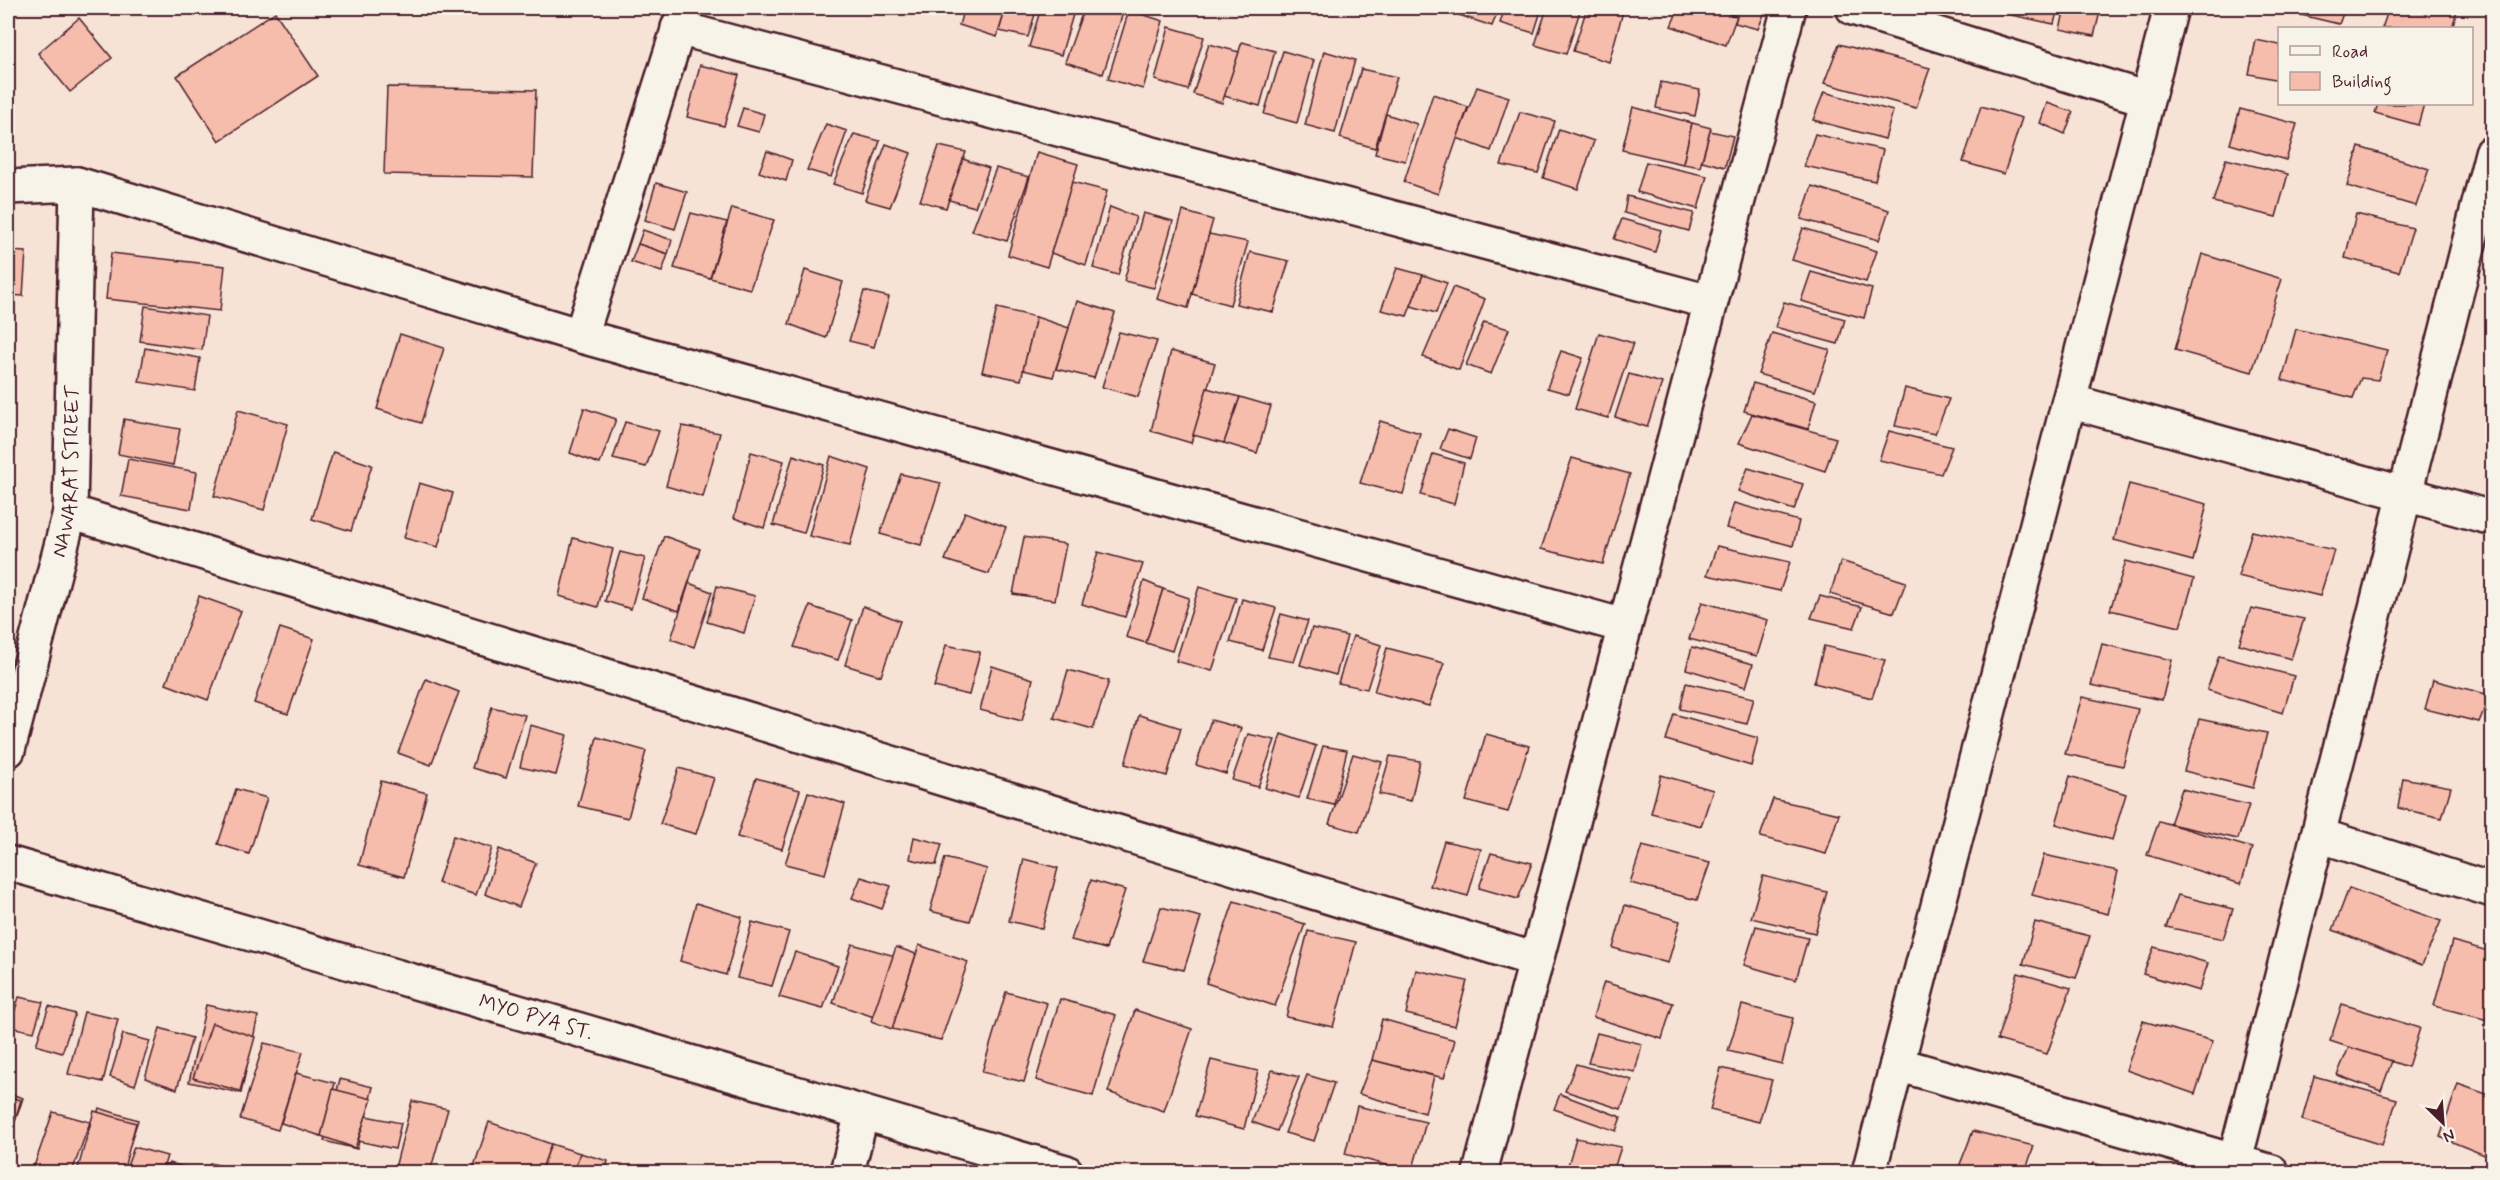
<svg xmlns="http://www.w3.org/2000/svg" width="2500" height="1180" font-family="Mynerve,sans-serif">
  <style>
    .building { fill: #f6bdac; stroke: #4a1f2b; stroke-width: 1.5 }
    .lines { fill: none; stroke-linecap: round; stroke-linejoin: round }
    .minor-casing { stroke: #4a1f2b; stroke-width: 38 }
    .minor { stroke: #f7f3e8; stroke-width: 33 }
    .labels { text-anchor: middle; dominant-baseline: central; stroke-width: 4.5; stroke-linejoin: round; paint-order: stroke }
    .street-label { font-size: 20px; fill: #4a1f2b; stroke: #f7f3e8 }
  </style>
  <rect width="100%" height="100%" fill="#f7e3d6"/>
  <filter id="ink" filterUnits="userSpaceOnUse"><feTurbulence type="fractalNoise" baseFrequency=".0167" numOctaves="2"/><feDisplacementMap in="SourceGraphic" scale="12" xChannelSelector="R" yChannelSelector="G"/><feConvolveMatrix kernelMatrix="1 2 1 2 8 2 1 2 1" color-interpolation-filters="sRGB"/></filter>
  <g filter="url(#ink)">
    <!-- building -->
    <g class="building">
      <path d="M964 8H1006L997 37 959 25Z"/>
      <path d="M1006 8H1037L1028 37 999 31Z"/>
      <path d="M1041 8H1075L1061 55 1029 47Z"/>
      <path d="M1084 8H1105L1123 13 1103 74 1065 62Z"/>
      <path d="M1462 8H1499L1492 26 1459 15Z"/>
      <path d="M1505 8H1542L1534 33 1500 23Z"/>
      <path d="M1547 8H1581L1566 54 1535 45Z"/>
      <path d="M1587 8H1624L1609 62 1573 51Z"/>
      <path d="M1679 8H1708L1737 16 1726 45 1671 26Z"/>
      <path d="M1733 8H1748L1765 12 1758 29 1735 23 1737 16 1730 14Z"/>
      <path d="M1978 8H2058L2054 24Z"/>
      <path d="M2065 8H2101L2094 36 2060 29Z"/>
      <path d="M2272 8H2345L2339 24Z"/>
      <path d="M2389 8H2442L2457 11 2452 28H2382Z"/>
      <path d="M1129 10 1163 21 1143 89 1108 79Z"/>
      <path d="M275 12 318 76 219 141 177 76Z"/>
      <path d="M79 18 112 58 70 92 38 53Z"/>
      <path d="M1169 27 1204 37 1188 90 1155 80Z"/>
      <path d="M2256 40 2280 45V80L2249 74Z"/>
      <path d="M1242 42 1275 51 1260 106 1224 96Z"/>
      <path d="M1209 44 1239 52 1222 103 1193 94Z"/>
      <path d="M1839 44 1930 68 1916 108 1824 83Z"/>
      <path d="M1283 51 1314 60 1297 123 1264 114Z"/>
      <path d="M1324 51 1355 60 1335 133 1305 125Z"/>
      <path d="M700 65 739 75 724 126 687 117Z"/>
      <path d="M1361 69 1397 77 1375 148 1340 138Z"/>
      <path d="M1661 82 1700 90 1695 116 1656 108Z"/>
      <path d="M387 87 536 90 533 177 384 174Z"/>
      <path d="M1477 87 1509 97 1491 151 1457 138Z"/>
      <path d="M1824 92 1893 111 1885 139 1813 120Z"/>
      <path d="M1433 94 1468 107 1438 194 1404 182Z"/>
      <path d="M2047 103 2073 112 2065 134 2040 123Z"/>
      <path d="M2378 104H2424L2418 125 2375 113Z"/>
      <path d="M1981 106 2022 118 2004 174 1963 162Z"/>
      <path d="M1633 107 1692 123 1683 164 1622 150Z"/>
      <path d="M743 108 764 114 759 132 737 126Z"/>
      <path d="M2240 109 2297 124 2286 160 2230 144Z"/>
      <path d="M1520 112 1555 121 1538 173 1501 165Z"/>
      <path d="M1386 114 1417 124 1405 161 1375 154Z"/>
      <path d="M1692 123 1711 128 1700 167 1683 164Z"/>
      <path d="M826 124 847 131 831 177 807 170Z"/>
      <path d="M1559 129 1594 141 1578 189 1543 178Z"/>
      <path d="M1710 131 1733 136 1725 167 1702 161Z"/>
      <path d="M854 134 880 141 862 193 833 184Z"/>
      <path d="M1815 134 1883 150 1875 181 1804 166Z"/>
      <path d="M886 144 911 153 890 207 865 200Z"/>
      <path d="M939 146 966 152 946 208 920 201Z"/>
      <path d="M2359 147 2429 169 2416 206 2347 186Z"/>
      <path d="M767 151 792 160 786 181 759 172Z"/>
      <path d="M1037 152 1078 164 1047 267 1008 255Z"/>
      <path d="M963 159 989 168 975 207 949 200Z"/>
      <path d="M2226 159 2288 174 2276 217 2213 202Z"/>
      <path d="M1646 162 1707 176 1698 209 1637 192Z"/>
      <path d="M996 168 1029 177 1007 241 972 231Z"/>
      <path d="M1072 182 1107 191 1086 265 1051 253Z"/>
      <path d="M656 183 687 192 675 229 645 220Z"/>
      <path d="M1812 186 1889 210 1879 240 1801 219Z"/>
      <path d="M1627 196 1694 213 1689 231 1624 213Z"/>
      <path d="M1110 207 1136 217 1118 275 1093 268Z"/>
      <path d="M732 208 774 220 750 289 710 278Z"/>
      <path d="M1183 211 1213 220 1188 308 1157 299Z"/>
      <path d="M691 213 727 222 710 278 674 268Z"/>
      <path d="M1143 213 1173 221 1154 288 1124 281Z"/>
      <path d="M2356 214 2413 228 2399 272 2345 258Z"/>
      <path d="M1622 219 1661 230 1655 252 1614 239Z"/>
      <path d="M1803 228 1877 251 1866 282 1792 260Z"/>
      <path d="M643 230 672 240 668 254 638 244Z"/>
      <path d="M1209 234 1248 242 1230 305 1192 294Z"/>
      <path d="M638 244 668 254 662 272 631 262Z"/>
      <path d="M8 251 26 252 23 296 8 295Z"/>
      <path d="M1250 252 1289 261 1273 312 1236 304Z"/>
      <path d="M111 253 225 266 220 311 106 299Z"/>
      <path d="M2202 254 2282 279 2252 372 2175 350Z"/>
      <path d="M1397 268 1423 275 1407 316 1381 310Z"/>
      <path d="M805 270 843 282 826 338 789 324Z"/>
      <path d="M1811 272 1872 289 1864 318 1801 301Z"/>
      <path d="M1423 275 1447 283 1436 313 1411 306Z"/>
      <path d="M1453 287 1485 299 1459 370 1423 357Z"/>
      <path d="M864 291 889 297 874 347 849 341Z"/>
      <path d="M1077 301 1115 313 1094 378 1056 369Z"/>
      <path d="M1784 302 1845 319 1838 344 1775 327Z"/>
      <path d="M145 306 207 316 202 350 140 341Z"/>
      <path d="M997 308 1036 317 1021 380 982 372Z"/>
      <path d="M1036 317 1069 328 1053 377 1023 370Z"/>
      <path d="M1484 322 1509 329 1491 374 1466 365Z"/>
      <path d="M2296 329 2387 350 2378 380 2361 378 2353 398 2282 380Z"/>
      <path d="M1119 332 1157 341 1138 397 1102 387Z"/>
      <path d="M1599 333 1633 343 1608 418 1575 409Z"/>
      <path d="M1772 333 1830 350 1815 391 1758 374Z"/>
      <path d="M400 334 444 348 421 423 377 409Z"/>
      <path d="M145 348 200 358 195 391 139 382Z"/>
      <path d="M1171 351 1215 363 1191 443 1151 431Z"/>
      <path d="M1561 351 1583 358 1569 394 1547 388Z"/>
      <path d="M1629 374 1662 383 1647 427 1615 417Z"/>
      <path d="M1753 383 1816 401 1808 429 1744 411Z"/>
      <path d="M1207 388 1240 397 1224 443 1193 435Z"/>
      <path d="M1905 388 1949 399 1935 434 1895 426Z"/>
      <path d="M1240 397 1271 406 1257 453 1224 443Z"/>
      <path d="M584 408 616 419 600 464 570 453Z"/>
      <path d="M238 410 288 424 264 510 214 496Z"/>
      <path d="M1752 414 1836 438 1825 471 1739 443Z"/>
      <path d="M124 419 180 429 173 465 118 454Z"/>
      <path d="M1380 421 1420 433 1403 494 1360 483Z"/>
      <path d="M625 422 659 431 646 467 613 459Z"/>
      <path d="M682 426 720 433 703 497 666 486Z"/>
      <path d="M1448 429 1476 438 1470 459 1440 449Z"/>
      <path d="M1889 431 1952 447 1941 474 1879 460Z"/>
      <path d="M333 452 372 465 351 531 312 519Z"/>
      <path d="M751 452 784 461 764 528 734 518Z"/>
      <path d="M1433 454 1464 463 1454 504 1421 495Z"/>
      <path d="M793 455 824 465 804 533 773 525Z"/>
      <path d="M831 456 870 469 850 545 809 536Z"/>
      <path d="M1572 458 1630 474 1603 564 1541 549Z"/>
      <path d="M128 459 197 472 191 509 121 496Z"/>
      <path d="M1748 468 1803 484 1794 510 1738 491Z"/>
      <path d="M901 474 941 483 921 545 880 534Z"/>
      <path d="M419 483 453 493 438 547 404 538Z"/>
      <path d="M2129 484 2207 504 2193 561 2114 540Z"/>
      <path d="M1734 503 1799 521 1793 546 1726 528Z"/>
      <path d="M965 512 1006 527 989 574 945 560Z"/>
      <path d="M2252 531 2334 550 2320 596 2238 576Z"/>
      <path d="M664 536 700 549 679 611 642 598Z"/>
      <path d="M1024 537 1066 544 1055 600 1013 594Z"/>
      <path d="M573 538 613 549 598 607 559 596Z"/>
      <path d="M1717 546 1790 562 1780 591 1707 575Z"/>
      <path d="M620 552 645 558 631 609 605 601Z"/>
      <path d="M1098 552 1143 564 1125 617 1082 604Z"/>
      <path d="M1841 561 1906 582 1894 613 1830 594Z"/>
      <path d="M2126 561 2194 579 2180 627 2110 610Z"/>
      <path d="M1144 581 1163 589 1146 643 1126 637Z"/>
      <path d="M689 583 712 592 694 647 671 639Z"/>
      <path d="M717 586 755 596 744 633 707 622Z"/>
      <path d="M1199 587 1236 598 1212 671 1176 661Z"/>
      <path d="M1163 589 1189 598 1172 651 1146 643Z"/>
      <path d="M199 596 241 611 208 700 166 684Z"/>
      <path d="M1820 596 1862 607 1854 628 1811 618Z"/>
      <path d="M1242 599 1276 608 1262 650 1230 642Z"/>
      <path d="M1702 602 1768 620 1757 656 1689 639Z"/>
      <path d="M810 606 852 620 838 660 794 647Z"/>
      <path d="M863 606 900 621 881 676 845 665Z"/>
      <path d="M2251 608 2304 619 2291 659 2239 644Z"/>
      <path d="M1281 614 1308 621 1294 662 1268 657Z"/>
      <path d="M280 628 314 639 288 714 254 703Z"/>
      <path d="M1312 628 1347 636 1336 675 1300 665Z"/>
      <path d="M1353 636 1381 645 1367 689 1338 683Z"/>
      <path d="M2102 644 2172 660 2162 700 2091 685Z"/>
      <path d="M946 645 980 652 969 695 934 687Z"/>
      <path d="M1824 646 1885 660 1872 698 1814 683Z"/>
      <path d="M1692 647 1753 664 1746 687 1686 669Z"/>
      <path d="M1387 648 1444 663 1429 706 1374 692Z"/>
      <path d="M2219 656 2294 676 2283 713 2207 690Z"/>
      <path d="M992 666 1033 679 1022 721 980 710Z"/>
      <path d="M1068 670 1109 681 1093 729 1054 718Z"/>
      <path d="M426 679 459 692 431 765 398 753Z"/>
      <path d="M2433 680 2490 695 2479 722 2425 709Z"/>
      <path d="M1686 683 1754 698 1747 724 1680 709Z"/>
      <path d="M2082 697 2138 709 2123 766 2065 754Z"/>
      <path d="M492 707 525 715 506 778 472 768Z"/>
      <path d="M1674 714 1758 738 1751 766 1666 740Z"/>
      <path d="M1139 715 1181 728 1167 776 1125 764Z"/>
      <path d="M2199 719 2267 733 2253 788 2184 771Z"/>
      <path d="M1211 720 1241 728 1226 774 1196 765Z"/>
      <path d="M530 725 567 735 556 775 520 767Z"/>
      <path d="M1248 734 1275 740 1258 787 1232 780Z"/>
      <path d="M1281 734 1316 746 1299 798 1265 788Z"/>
      <path d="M1486 734 1529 746 1508 812 1466 801Z"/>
      <path d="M597 737 646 751 628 818 578 806Z"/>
      <path d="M1323 746 1347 750 1334 805 1307 799Z"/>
      <path d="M1353 754 1382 762 1359 832 1329 824Z"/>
      <path d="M1390 756 1420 761 1411 801 1379 794Z"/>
      <path d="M679 768 714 778 696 834 660 824Z"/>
      <path d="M1661 775 1713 790 1701 826 1651 813Z"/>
      <path d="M2070 776 2126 794 2112 840 2056 824Z"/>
      <path d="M756 778 800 790 782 849 737 837Z"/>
      <path d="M2403 778 2451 787 2442 818 2398 808Z"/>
      <path d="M381 781 427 793 404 877 359 865Z"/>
      <path d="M236 789 267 798 249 854 218 844Z"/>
      <path d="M2182 789 2249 805 2238 839 2170 824Z"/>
      <path d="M808 792 845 804 825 874 785 864Z"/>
      <path d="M1773 799 1839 814 1826 854 1760 837Z"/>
      <path d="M2159 821 2252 848 2241 884 2147 855Z"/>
      <path d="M453 836 492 848 476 895 438 883Z"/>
      <path d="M914 837 942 844 936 865 910 859Z"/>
      <path d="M1444 841 1481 849 1468 896 1430 886Z"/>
      <path d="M1642 846 1710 863 1697 900 1630 883Z"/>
      <path d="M499 849 536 863 519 907 485 894Z"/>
      <path d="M1491 853 1532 863 1518 899 1479 888Z"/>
      <path d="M2044 855 2118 871 2108 914 2032 895Z"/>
      <path d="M945 858 987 869 970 921 930 911Z"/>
      <path d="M1024 859 1058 868 1042 929 1009 921Z"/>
      <path d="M1763 876 1827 892 1815 933 1751 918Z"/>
      <path d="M861 877 891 886 882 909 852 898Z"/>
      <path d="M1091 880 1125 890 1106 949 1071 940Z"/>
      <path d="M2349 888 2441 921 2422 965 2333 930Z"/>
      <path d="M2178 895 2233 909 2223 939 2166 927Z"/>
      <path d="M1234 901 1305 924 1275 1006 1206 983Z"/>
      <path d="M696 903 742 917 726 975 680 961Z"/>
      <path d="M1625 905 1680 921 1668 963 1613 948Z"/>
      <path d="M1161 907 1201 917 1184 970 1143 961Z"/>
      <path d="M752 922 789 932 772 986 737 978Z"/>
      <path d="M2035 922 2090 936 2076 978 2023 964Z"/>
      <path d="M1756 926 1808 938 1796 980 1744 965Z"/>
      <path d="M1308 931 1356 942 1333 1027 1286 1017Z"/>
      <path d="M2452 941 2492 952V1005L2488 1020 2434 1006Z"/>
      <path d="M852 944 895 956 874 1017 833 1003Z"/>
      <path d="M919 945 968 962 941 1040 892 1029Z"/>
      <path d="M896 947 916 954 892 1029 871 1021Z"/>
      <path d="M2154 947 2208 963 2199 991 2143 974Z"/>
      <path d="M795 952 838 966 823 1009 779 997Z"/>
      <path d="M1416 970 1467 981 1455 1026 1406 1014Z"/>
      <path d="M2018 973 2071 988 2047 1054 1997 1040Z"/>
      <path d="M8 975 15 976 8 1009Z"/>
      <path d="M1604 982 1673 1003 1662 1039 1593 1017Z"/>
      <path d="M1006 992 1047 1003 1024 1082 982 1072Z"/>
      <path d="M19 997 43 1002 34 1032 10 1027Z"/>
      <path d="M1060 999 1116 1015 1093 1096 1036 1080Z"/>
      <path d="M2342 1004 2420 1028 2408 1067 2330 1041Z"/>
      <path d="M206 1005 258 1016 241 1093 189 1082Z"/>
      <path d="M1742 1005 1793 1018 1782 1064 1728 1051Z"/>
      <path d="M49 1006 75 1014 62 1053 36 1045Z"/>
      <path d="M1135 1010 1192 1029 1164 1111 1108 1092Z"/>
      <path d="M84 1012 118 1019 103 1082 68 1074Z"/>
      <path d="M1382 1019 1455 1040 1444 1078 1372 1060Z"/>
      <path d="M2143 1021 2213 1041 2195 1094 2126 1070Z"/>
      <path d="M212 1023 255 1037 240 1091 193 1078Z"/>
      <path d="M160 1028 192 1038 177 1089 145 1078Z"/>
      <path d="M1597 1033 1642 1044 1635 1072 1588 1063Z"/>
      <path d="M123 1034 150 1041 135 1085 110 1077Z"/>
      <path d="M264 1043 303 1052 278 1130 240 1119Z"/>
      <path d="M2349 1047 2392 1061 2381 1091 2337 1075Z"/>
      <path d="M1211 1060 1258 1071 1244 1129 1195 1116Z"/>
      <path d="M1372 1060 1434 1076 1425 1113 1359 1094Z"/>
      <path d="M1576 1064 1632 1080 1621 1109 1565 1091Z"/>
      <path d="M1721 1068 1772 1080 1759 1122 1710 1110Z"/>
      <path d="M1272 1070 1299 1077 1277 1131 1252 1122Z"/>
      <path d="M296 1073 335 1083 321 1136 281 1123Z"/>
      <path d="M1307 1075 1334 1083 1314 1141 1285 1133Z"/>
      <path d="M2314 1076 2397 1099 2382 1145 2302 1120Z"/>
      <path d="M340 1079 373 1087 357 1149 324 1141Z"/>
      <path d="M2458 1084 2492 1096V1140L2487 1156 2440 1137Z"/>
      <path d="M333 1089 372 1099 355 1148 321 1136Z"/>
      <path d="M8 1093 23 1098 8 1143Z"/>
      <path d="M1560 1094 1621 1117 1616 1131 1554 1109Z"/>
      <path d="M8 1097 21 1100 8 1143Z"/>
      <path d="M412 1101 448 1109 430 1172H394Z"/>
      <path d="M1357 1106 1426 1122 1412 1172 1345 1154Z"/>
      <path d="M99 1108 138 1120 121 1172H78Z"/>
      <path d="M94 1111 136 1123 123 1172H77Z"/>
      <path d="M53 1112 90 1122 72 1172H32Z"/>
      <path d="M366 1116 401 1123 395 1149 358 1141Z"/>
      <path d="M489 1122 551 1144 541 1172H472Z"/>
      <path d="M1973 1131 2034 1146 2025 1172H1957Z"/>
      <path d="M1576 1138 1621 1147 1613 1172H1566Z"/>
      <path d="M551 1144 580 1153 574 1172H541Z"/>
      <path d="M134 1147 167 1156 162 1172H125Z"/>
      <path d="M580 1153 608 1161 605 1172H574Z"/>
      <path d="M169 1163 203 1172H166Z"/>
      <path d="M210 1163 240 1171 208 1172Z"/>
      <path d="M2093 1163 2125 1172H2089Z"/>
      <path d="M169 1167 191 1172H168Z"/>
    </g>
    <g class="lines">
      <!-- minor casing -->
      <g class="minor-casing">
        <g id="minor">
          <path d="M1853 8 2147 99"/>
          <path d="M678 28 1710 302"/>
          <path d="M8 187 77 184 581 336 1624 626"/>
          <path d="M581 336 685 8"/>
          <path d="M2069 401 2492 518"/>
          <path d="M70 512 1536 960"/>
          <path id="s1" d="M8 750 70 512 77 184"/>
          <path d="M2318 835 2492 890"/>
          <path id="s2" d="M8 863 1066 1172"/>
          <path d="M1897 1064 2272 1172"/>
          <path d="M847 1172 862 1113"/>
          <path d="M1480 1172 1789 8"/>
          <path d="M1869 1172 2171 8"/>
          <path d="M2232 1172 2492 153"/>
        </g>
      </g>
      <!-- minor -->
      <use href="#minor" class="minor"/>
    </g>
  </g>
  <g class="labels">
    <!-- street labels -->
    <g class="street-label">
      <text stroke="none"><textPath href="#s1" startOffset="286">NAWARAT STREET</textPath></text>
      <text stroke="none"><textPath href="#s2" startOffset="550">MYO PYA ST.</textPath></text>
    </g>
  </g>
  <!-- margin -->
  <rect width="2500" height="1180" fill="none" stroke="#f7f3e8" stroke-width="30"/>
  <rect x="15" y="15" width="2470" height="1150" fill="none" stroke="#4a1f2b" stroke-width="2" filter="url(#ink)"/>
  <!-- legend -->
  <rect x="2278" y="27" width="195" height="78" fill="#f7f3e8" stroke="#b29e9c" stroke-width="1.5"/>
  <rect x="2290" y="46" width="30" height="9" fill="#f7f3e8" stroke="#b29e9c" stroke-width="1.5"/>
  <text x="2332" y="57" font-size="18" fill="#4a1f2b">Road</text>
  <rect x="2290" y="72" width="30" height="18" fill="#f6bdac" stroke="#b29e9c" stroke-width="1.5"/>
  <text x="2332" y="87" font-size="18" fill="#4a1f2b">Building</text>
  <!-- north arrow -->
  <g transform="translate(2443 1123) rotate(155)" stroke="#f7f3e8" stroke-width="4.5" paint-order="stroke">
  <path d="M0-4.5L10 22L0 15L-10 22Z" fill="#4a1f2b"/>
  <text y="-9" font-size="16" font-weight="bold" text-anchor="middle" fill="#4a1f2b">N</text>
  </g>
</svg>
